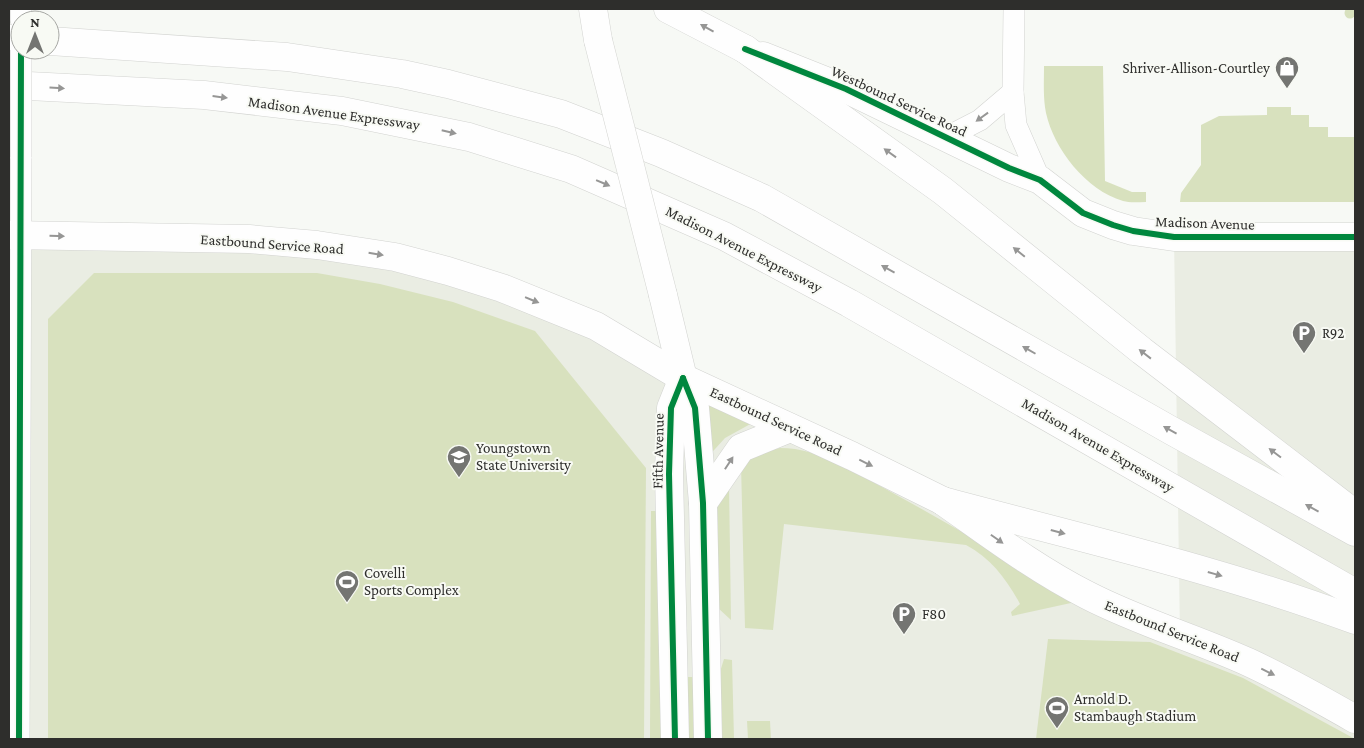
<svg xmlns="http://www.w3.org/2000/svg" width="1364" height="748" font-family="'Crimson Pro',serif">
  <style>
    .built { fill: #eaede3 }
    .green { fill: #d8e1be }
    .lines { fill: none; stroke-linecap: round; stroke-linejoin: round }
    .minor-casing { stroke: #d2d3d0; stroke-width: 22 }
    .tertiary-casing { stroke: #d2d3d0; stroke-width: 29 }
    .secondary-casing { stroke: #d2d3d0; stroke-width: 29 }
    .motorway-casing { stroke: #d2d3d0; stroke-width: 29 }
    .minor { stroke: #fefefe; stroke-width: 21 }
    .tertiary { stroke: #fefefe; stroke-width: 28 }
    .secondary { stroke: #fefefe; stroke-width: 28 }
    .motorway { stroke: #fefefe; stroke-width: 28 }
    .minor-bridge-casing { stroke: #d2d3d0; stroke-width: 22; stroke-linecap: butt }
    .secondary-bridge-casing { stroke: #d2d3d0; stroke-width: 29; stroke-linecap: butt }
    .minor-bridge { stroke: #fefefe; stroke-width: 21 }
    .secondary-bridge { stroke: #fefefe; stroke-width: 28 }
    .cycleway-casing { stroke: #f8faf4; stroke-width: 9 }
    .cycleway { stroke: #00873e; stroke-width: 6 }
    .oneway { fill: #969695 }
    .labels { text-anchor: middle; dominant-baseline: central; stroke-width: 4; stroke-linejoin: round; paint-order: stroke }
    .poi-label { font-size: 15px; fill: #2e2e2c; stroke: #f8faf4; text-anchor: start }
    .street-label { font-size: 15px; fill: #2e2e2c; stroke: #f8faf4 }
  </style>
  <rect width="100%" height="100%" fill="#f7f9f5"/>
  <!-- built -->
  <path class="built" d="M9 235 249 239 502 288 1180 635 1174 237H1355V739H9Z"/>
  <!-- green -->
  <g class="green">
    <circle cx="1350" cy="13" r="5.5"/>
    <path d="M1044 66H1103L1105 181 1132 192H1146V202C1138 202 1130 203 1123 201 1086 190 1054 149 1046 113 1043 98 1044 82 1044 66Z"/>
    <path d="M1267 107H1291V115H1309V127H1328V137H1355V202H1180L1181 193 1201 165V125L1219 116 1267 115Z"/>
    <path d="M94 273H317L380 284 453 302 535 331 646 468 644 739H48V319Z"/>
    <path d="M705 396 754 422 725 438 705 460Z"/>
    <path d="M780 448C821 448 856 473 891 492 955 527 1017 564 1080 601L1012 616 1011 612 1020 604C1007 580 991 558 966 545L784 524 773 630 745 628 741 464 759 452Z"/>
    <path d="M729 484 731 620 717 607 716 501Z"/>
    <path d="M651 511H659L663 739H650Z"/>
    <path d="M1048 639 1150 642 1243 678 1355 739H1036Z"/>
    <path d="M724 659 732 660 734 739H711L710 704Z"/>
    <path d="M673 677H706L708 739H675Z"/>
    <path d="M747 721H770L771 739H748Z"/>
  </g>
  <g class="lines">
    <!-- minor casing -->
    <g class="minor-casing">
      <g id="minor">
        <path d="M1014 9 1013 92 1016 125 1040 180"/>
        <path d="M21 20V9"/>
        <path d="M947 137 980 120 1013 92"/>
        <path d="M19 739 21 157"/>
      </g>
    </g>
    <!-- tertiary casing -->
    <g class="tertiary-casing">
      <g id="tertiary">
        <path d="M763 56 846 89 1009 168 1040 180 1083 213 1113 225 1133 231 1174 237H1355"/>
        <path d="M944 502C991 535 1036 569 1087 595 1139 622 1195 638 1248 662 1285 679 1320 699 1355 719"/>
      </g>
    </g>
    <!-- secondary casing -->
    <g class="secondary-casing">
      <g id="secondary">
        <path d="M593 9 598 40"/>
        <path d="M668 9 745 49"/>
        <path d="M9 235 249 239 317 245 395 257 448 271 502 288 596 326 683 378 852 456 943 501"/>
        <path d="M663 295 683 378 695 408 703 503 708 739"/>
        <path d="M703 503 741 448 790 428"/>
        <path d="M675 739 669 474 671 408 683 378"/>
      </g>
    </g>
    <!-- motorway casing -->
    <g class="motorway-casing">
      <g id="motorway">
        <path d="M9 39H20"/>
        <path d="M50 41 287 57 402 74 448 84 561 114 661 153 762 198 1172 431 1355 532"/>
        <path d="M745 49 943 191 1142 351 1355 514"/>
        <path d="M9 85 204 95 342 111 469 137 571 169 724 236 849 303 1355 593"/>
        <path d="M943 501C1081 538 1221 570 1355 620"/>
      </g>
    </g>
    <!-- minor -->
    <use href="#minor" class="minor"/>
    <!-- tertiary -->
    <use href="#tertiary" class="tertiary"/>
    <!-- secondary -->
    <use href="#secondary" class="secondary"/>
    <!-- motorway -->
    <use href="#motorway" class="motorway"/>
    <!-- minor-bridge casing -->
    <g class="minor-bridge-casing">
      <path id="minor-bridge" d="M21 157V50"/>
    </g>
    <!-- secondary-bridge casing -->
    <g class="secondary-bridge-casing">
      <path id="secondary-bridge" d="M598 40 663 295"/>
    </g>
    <!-- minor-bridge -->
    <use href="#minor-bridge" class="minor-bridge"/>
    <!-- secondary-bridge -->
    <use href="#secondary-bridge" class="secondary-bridge"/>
    <!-- cycleway casing -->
    <g class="cycleway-casing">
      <g id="cycleway">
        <path d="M745 49 846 89 1009 168 1040 180 1083 213 1113 225 1133 231 1174 237H1355"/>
        <path d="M683 378 695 408 703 503 708 739"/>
        <path d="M19 739 21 50"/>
        <path d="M675 739 669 474 671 408 683 378"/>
      </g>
    </g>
    <!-- cycleway -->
    <use href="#cycleway" class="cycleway"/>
  </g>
  <!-- one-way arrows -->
  <defs><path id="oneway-solid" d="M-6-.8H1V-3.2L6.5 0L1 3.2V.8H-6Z" transform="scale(1.25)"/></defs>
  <g class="oneway">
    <use href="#oneway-solid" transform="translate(707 28) rotate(-151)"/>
    <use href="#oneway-solid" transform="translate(57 88) rotate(3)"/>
    <use href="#oneway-solid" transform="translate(220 97) rotate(7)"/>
    <use href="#oneway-solid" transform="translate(982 117) rotate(144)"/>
    <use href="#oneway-solid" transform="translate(449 132) rotate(13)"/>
    <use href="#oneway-solid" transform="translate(890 153) rotate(-144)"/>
    <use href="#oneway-solid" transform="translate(603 183) rotate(23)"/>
    <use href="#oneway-solid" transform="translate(57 236) rotate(1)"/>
    <use href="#oneway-solid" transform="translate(1019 252) rotate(-141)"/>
    <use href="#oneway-solid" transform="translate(376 254) rotate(9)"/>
    <use href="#oneway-solid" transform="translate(888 269) rotate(-151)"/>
    <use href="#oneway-solid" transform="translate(532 300) rotate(22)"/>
    <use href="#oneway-solid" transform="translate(1029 350) rotate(-150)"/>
    <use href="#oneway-solid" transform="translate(1145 354) rotate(-142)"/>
    <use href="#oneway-solid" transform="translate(1170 430) rotate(-151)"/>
    <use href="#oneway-solid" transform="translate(1275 453) rotate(-143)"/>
    <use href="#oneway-solid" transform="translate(729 463) rotate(-57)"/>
    <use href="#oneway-solid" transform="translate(866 463) rotate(26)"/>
    <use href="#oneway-solid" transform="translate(1312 508) rotate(-151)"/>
    <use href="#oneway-solid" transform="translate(1058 532) rotate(15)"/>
    <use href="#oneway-solid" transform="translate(997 539) rotate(35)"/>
    <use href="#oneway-solid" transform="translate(1215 574) rotate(16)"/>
    <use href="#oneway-solid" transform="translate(1268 672) rotate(26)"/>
  </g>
  <!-- icons -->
  <defs>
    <g id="shop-pin" transform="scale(1.25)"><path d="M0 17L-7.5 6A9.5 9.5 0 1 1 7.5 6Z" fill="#747572" stroke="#f8faf4"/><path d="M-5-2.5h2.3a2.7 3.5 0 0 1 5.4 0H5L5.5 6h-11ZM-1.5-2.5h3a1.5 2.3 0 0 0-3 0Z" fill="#fff"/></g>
    <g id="parking-pin" transform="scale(1.25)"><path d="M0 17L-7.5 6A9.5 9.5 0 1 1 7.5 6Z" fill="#747572" stroke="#f8faf4"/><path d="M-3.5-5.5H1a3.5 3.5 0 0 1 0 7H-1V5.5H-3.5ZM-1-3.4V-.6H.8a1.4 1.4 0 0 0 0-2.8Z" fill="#fff"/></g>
    <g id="university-pin" transform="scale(1.25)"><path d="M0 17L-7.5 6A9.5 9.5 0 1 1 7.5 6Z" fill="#747572" stroke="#f8faf4"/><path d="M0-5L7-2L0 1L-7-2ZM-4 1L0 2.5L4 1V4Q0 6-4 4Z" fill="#fff"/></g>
    <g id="stadium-pin" transform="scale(1.25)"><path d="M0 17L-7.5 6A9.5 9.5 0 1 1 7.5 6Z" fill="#747572" stroke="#f8faf4"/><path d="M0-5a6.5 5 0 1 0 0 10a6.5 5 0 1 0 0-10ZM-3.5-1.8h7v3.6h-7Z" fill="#fff"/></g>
  </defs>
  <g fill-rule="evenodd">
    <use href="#shop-pin" x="1287" y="68"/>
    <use href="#parking-pin" x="1304" y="333"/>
    <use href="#university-pin" x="459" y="457"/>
    <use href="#stadium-pin" x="347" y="582"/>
    <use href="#parking-pin" x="904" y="614"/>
    <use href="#stadium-pin" x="1057" y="708"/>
  </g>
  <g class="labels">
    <!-- poi labels -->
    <g class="poi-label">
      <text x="1270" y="68" text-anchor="end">Shriver-Allison-Courtley</text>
      <text x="1322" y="333">R92</text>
      <text x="476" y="448">Youngstown<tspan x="476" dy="17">State University</tspan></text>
      <text x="364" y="573">Covelli<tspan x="364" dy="17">Sports Complex</tspan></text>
      <text x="922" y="614">F80</text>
      <text x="1074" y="699">Arnold D.<tspan x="1074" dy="17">Stambaugh Stadium</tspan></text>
    </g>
    <!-- street labels -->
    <g class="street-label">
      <text transform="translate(899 101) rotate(25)">Westbound Service Road</text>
      <text transform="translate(334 113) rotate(8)">Madison Avenue Expressway</text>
      <text transform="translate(1205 223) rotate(2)">Madison Avenue</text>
      <text transform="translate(272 244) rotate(4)">Eastbound Service Road</text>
      <text transform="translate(744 249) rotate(27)">Madison Avenue Expressway</text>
      <text transform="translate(776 421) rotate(25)">Eastbound Service Road</text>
      <text transform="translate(1098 445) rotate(30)">Madison Avenue Expressway</text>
      <text transform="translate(658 451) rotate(-89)">Fifth Avenue</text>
      <text transform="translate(1172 631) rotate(22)">Eastbound Service Road</text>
    </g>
  </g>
  <!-- border -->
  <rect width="1364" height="748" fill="none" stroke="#2e2e2c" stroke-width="20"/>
  <!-- north arrow -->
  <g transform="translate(35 35)"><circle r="24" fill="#f8faf4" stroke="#a7a8a4"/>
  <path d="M0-4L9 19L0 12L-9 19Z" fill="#747572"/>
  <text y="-8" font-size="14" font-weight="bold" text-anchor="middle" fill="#2e2e2c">N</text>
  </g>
</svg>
